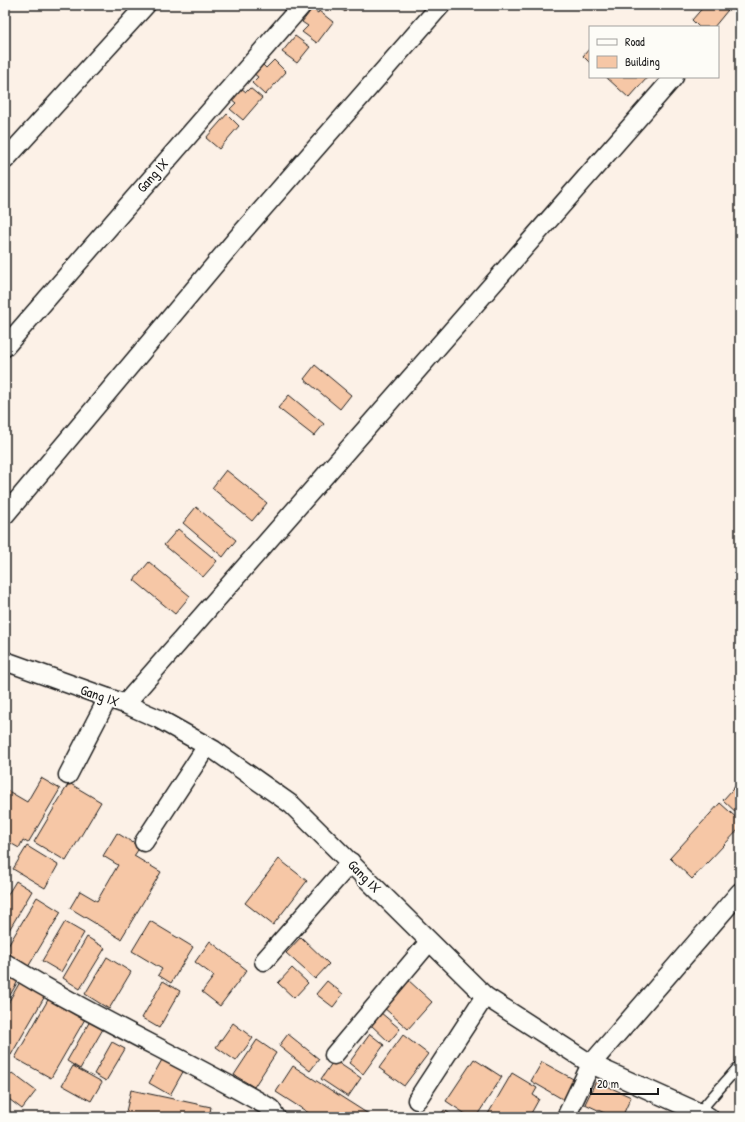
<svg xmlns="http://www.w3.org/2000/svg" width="745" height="1122" font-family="'Patrick Hand',sans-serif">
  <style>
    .building { fill: #f6c7a6; stroke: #1c1c1c }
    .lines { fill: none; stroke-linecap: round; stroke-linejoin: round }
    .lane-casing { stroke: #1c1c1c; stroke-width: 12 }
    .street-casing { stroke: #1c1c1c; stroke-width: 21 }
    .lane { stroke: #fdfcf7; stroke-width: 9 }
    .street { stroke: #fdfcf7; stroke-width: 18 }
    .labels { text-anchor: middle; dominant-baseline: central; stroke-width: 3.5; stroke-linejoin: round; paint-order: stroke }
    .street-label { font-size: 14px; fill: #1c1c1c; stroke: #fdfcf7 }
  </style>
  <rect width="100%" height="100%" fill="#fcf1e7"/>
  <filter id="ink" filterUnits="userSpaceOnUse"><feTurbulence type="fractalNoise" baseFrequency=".025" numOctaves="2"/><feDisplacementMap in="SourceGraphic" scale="8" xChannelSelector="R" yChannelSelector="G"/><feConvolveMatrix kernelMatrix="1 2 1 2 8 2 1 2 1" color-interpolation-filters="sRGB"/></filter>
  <g filter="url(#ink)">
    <!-- building -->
    <g class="building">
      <path d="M336 5H350L345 12Z"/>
      <path d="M705 5H732L714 27H699L692 20Z"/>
      <path d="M312 9 318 13 319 11 333 22 317 43 302 32 308 26 302 22Z"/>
      <path d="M295 36 310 47 297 63 282 52Z"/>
      <path d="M590 48V63L583 56Z"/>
      <path d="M274 60 286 72 265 95 252 83 258 77 253 73 262 64 266 68Z"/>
      <path d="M606 77H645L647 78 629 98Z"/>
      <path d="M241 88 246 92 250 88 262 98 243 120 230 109 236 103 231 99Z"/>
      <path d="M227 114 239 126 219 149 206 138Z"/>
      <path d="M315 365 351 395 340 409 304 379Z"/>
      <path d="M289 395 324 424 314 436 278 408Z"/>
      <path d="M226 470 267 503 252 521 212 488Z"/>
      <path d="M196 507 236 540 223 557 183 523Z"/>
      <path d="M178 529 217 561 203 577 164 545Z"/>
      <path d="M149 562 190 596 175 614 134 580Z"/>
      <path d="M41 778 60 789 28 843 23 840 19 848 5 840V789L27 802Z"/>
      <path d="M740 781V816L723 800Z"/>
      <path d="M69 783 101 802 66 861 34 842Z"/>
      <path d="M720 803 740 821V828L692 879 670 858Z"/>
      <path d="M117 833 140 847 134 856 161 872 121 939 70 908 80 891 97 901 118 865 103 856Z"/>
      <path d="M27 846 58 865 45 888 13 869Z"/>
      <path d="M279 859 307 881 273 925 245 903Z"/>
      <path d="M16 881 32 891 5 937V899Z"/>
      <path d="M37 897 61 912 28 967 5 953V951Z"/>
      <path d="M150 921 193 947 171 983 158 975 162 969 132 951Z"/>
      <path d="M65 922 84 933 61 972 42 961Z"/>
      <path d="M87 937 105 948 80 989 63 978Z"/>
      <path d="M301 937 329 964 315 979 286 953Z"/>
      <path d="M210 941 247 970 220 1006 202 992 214 976 195 962Z"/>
      <path d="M107 957 131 972 109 1009 85 994Z"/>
      <path d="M292 968 308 983 294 998 278 983Z"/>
      <path d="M5 974 18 981 5 1004Z"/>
      <path d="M407 979 432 1002 408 1029 383 1007Z"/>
      <path d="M163 981 180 991 159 1028 142 1018Z"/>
      <path d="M327 981 343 994 333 1007 316 994Z"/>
      <path d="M20 982 45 996 11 1055 5 1052V1008Z"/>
      <path d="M49 998 85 1019 51 1078 15 1058Z"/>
      <path d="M380 1012 400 1029 389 1042 370 1024Z"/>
      <path d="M90 1021 103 1029 80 1069 67 1061Z"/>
      <path d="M233 1023 253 1038 236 1061 216 1047Z"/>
      <path d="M288 1034 319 1059 310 1071 279 1046Z"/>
      <path d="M370 1034 384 1045 363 1074 349 1063Z"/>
      <path d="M403 1035 428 1054 404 1086 379 1068Z"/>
      <path d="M257 1040 276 1053 254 1087 234 1075Z"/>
      <path d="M112 1042 125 1049 106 1081 94 1074Z"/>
      <path d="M163 1058 184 1070 170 1095 149 1083Z"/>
      <path d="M474 1059 502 1077 476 1117H470L446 1101Z"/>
      <path d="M334 1060 361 1078 348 1097 321 1079Z"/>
      <path d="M542 1062 575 1080 564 1100 531 1081Z"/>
      <path d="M73 1066 102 1082 91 1101 62 1085Z"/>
      <path d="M293 1066 373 1117H315L276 1092Z"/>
      <path d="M12 1073 36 1091 22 1109 5 1096V1082Z"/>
      <path d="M512 1073 537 1088 533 1095 539 1099 529 1117H493L488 1114Z"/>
      <path d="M596 1081 631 1097 622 1117H613L585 1104Z"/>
      <path d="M131 1090 211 1107 209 1117 125 1116Z"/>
      <path d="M444 1110 455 1117H440Z"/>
    </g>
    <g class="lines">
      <!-- lane casing -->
      <g class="lane-casing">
        <path id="lane" d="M699 1112 740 1065"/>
      </g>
      <!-- street casing -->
      <g class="street-casing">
        <g id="street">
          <path d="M5 160 146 5"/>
          <path d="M5 347 302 5"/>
          <path d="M5 515 238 237 441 5"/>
          <path d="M5 661 125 704 159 719 214 750 292 805 485 996 591 1064 709 1117"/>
          <path d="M125 704 674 77"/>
          <path d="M68 775 108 698"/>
          <path d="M144 842 207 746"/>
          <path d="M264 961 351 862"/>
          <path d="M5 963C89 1015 179 1056 265 1105L271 1109 276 1117"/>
          <path d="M334 1055 429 942"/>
          <path d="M417 1100 485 996"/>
          <path d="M566 1117 591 1064 740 892"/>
        </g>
      </g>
      <!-- lane -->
      <use href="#lane" class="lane"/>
      <!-- street -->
      <use href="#street" class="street"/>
    </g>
  </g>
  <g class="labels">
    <!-- street labels -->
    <g class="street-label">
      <text transform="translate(152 175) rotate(-49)">Gang IX</text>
      <text transform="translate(100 695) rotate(19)">Gang IX</text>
      <text transform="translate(365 876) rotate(45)">Gang IX</text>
    </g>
  </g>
  <!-- margin -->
  <rect width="745" height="1122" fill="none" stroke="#fdfcf7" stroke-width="20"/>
  <rect x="10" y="10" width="725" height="1102" fill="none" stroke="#1c1c1c" stroke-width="1.5" filter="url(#ink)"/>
  <!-- legend -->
  <rect x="589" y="26" width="130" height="52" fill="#fdfcf7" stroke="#a3a29f"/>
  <rect x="597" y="39" width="20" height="6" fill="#fdfcf7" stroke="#a3a29f"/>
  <text x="625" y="46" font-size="12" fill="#1c1c1c">Road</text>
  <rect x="597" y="56" width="20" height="12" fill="#f6c7a6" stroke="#a3a29f"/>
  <text x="625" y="66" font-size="12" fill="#1c1c1c">Building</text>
  <!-- scale -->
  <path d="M591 1088v6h67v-6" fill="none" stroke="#1c1c1c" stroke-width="2"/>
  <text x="597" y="1088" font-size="12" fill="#1c1c1c" stroke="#fdfcf7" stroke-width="3" paint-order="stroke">20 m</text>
</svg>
